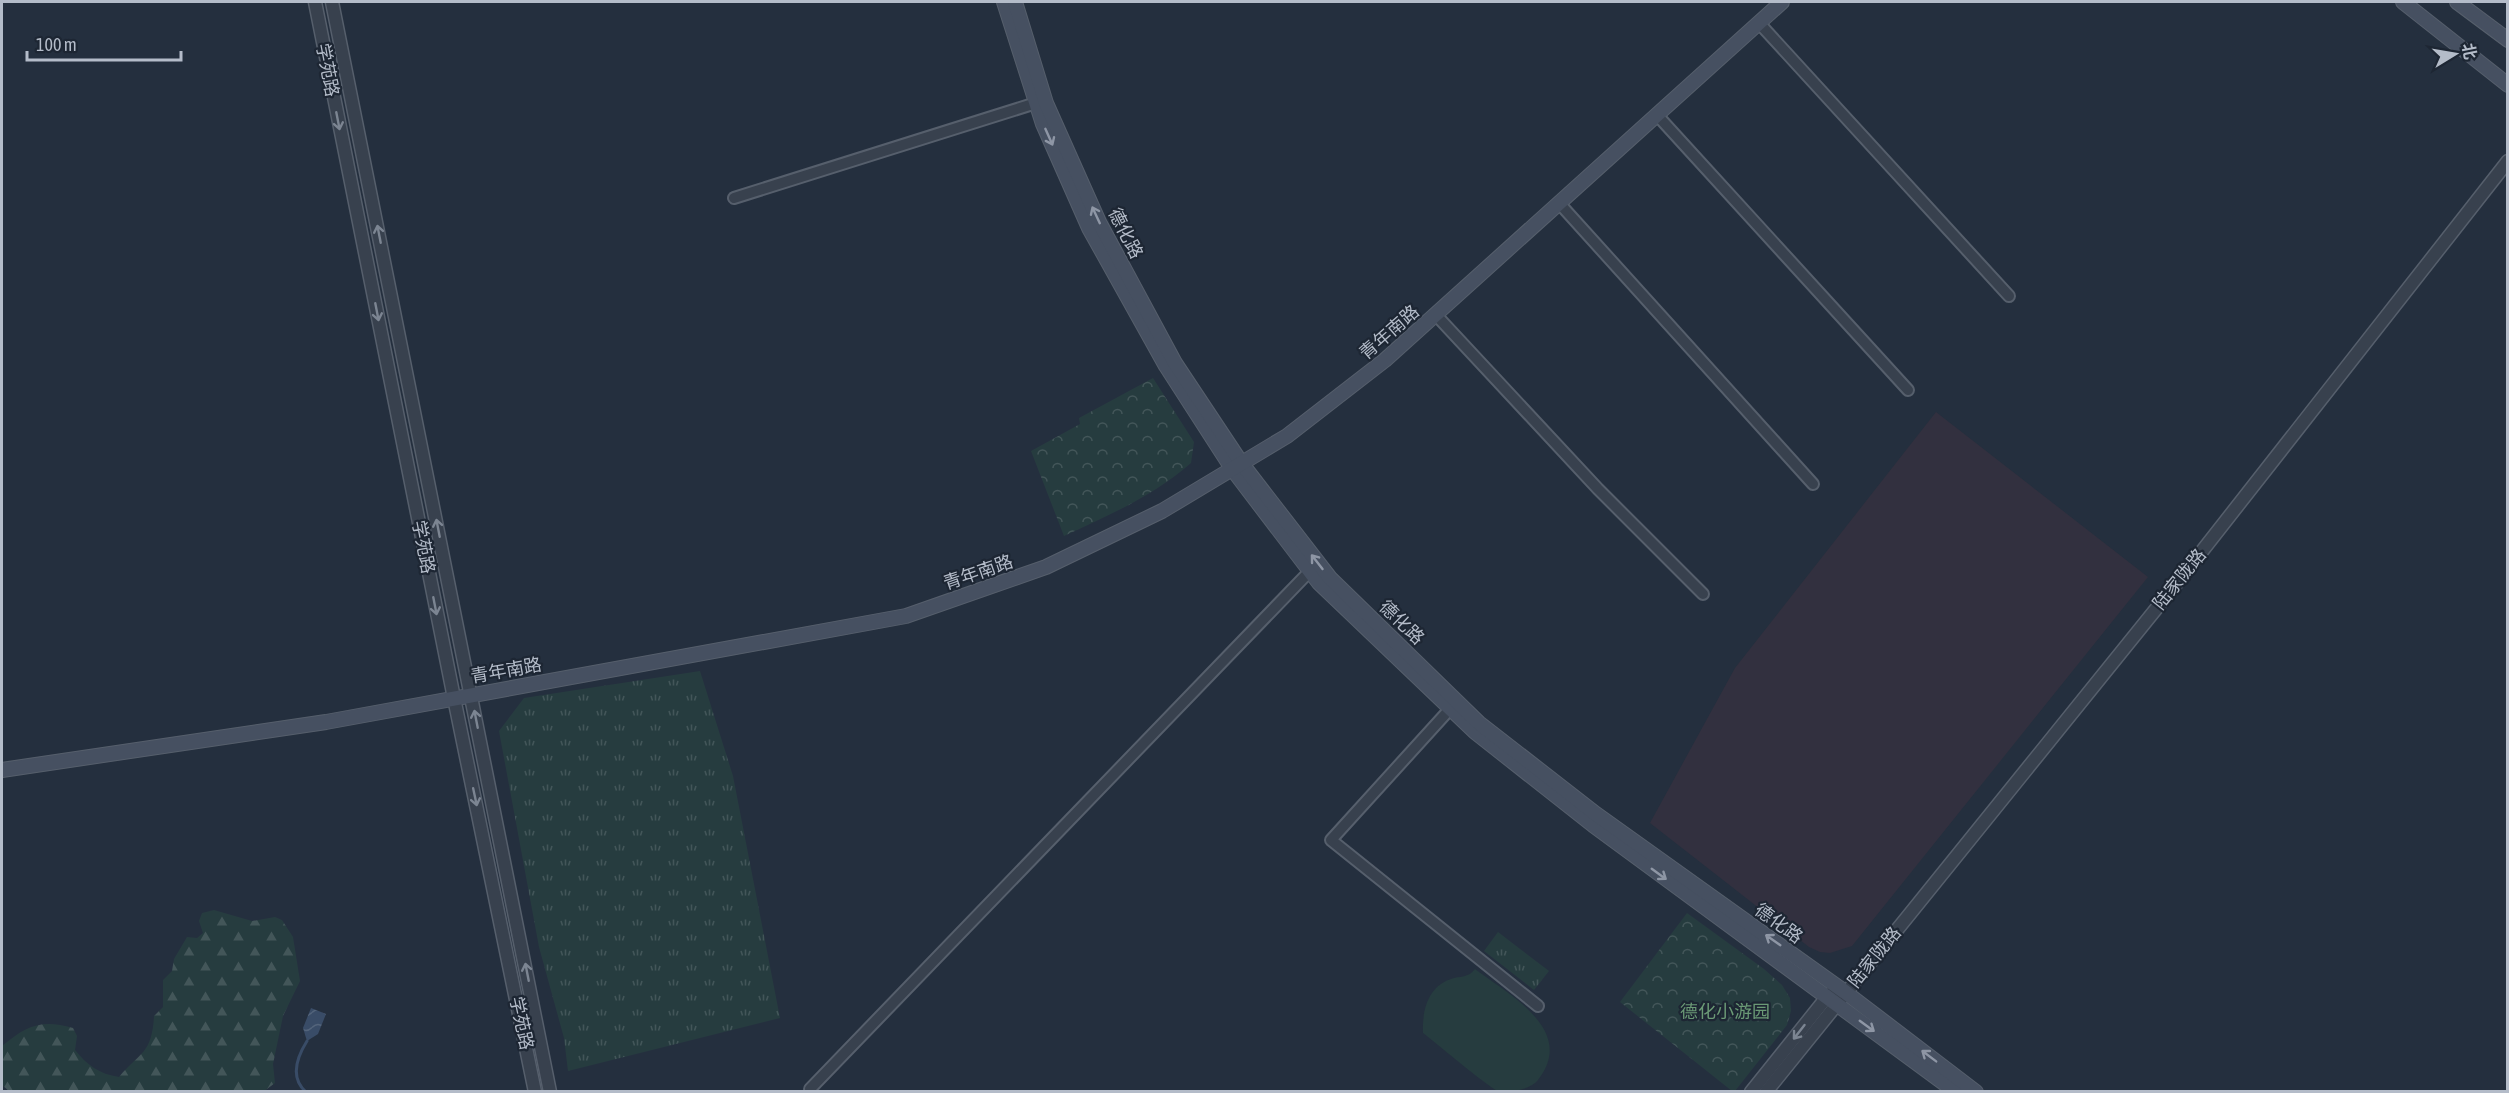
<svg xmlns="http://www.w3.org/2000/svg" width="2509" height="1093" font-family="'Asap Condensed','Noto Sans SC',sans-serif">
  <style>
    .medical { fill: #32303f }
    .grass { fill: url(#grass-tufts) }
    .forest { fill: url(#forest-firs) }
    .park { fill: url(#park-crowns) }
    .pitch { fill: #263c3f }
    .water { fill: url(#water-waves) }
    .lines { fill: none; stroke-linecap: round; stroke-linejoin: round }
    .stream { stroke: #394c67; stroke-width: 3 }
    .minor-casing { stroke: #565f6c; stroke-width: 14 }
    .tertiary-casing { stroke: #565f6c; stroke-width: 15 }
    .secondary-casing { stroke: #565f6c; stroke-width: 16 }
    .minor { stroke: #38414e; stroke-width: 10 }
    .tertiary { stroke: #38414e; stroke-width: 12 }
    .secondary { stroke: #465061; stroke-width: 14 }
    .oneway { stroke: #7c8592 }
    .oneway2 { stroke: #8e96a5 }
    .labels { text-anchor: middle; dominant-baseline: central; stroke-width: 4.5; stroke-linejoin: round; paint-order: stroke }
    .street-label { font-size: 18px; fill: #b4bcc9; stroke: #1d2633 }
    .park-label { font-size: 18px; fill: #6b9a76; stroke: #1d2633 }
  </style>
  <defs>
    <pattern id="grass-tufts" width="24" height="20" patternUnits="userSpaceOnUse" patternTransform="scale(1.5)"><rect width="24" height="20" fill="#263c3f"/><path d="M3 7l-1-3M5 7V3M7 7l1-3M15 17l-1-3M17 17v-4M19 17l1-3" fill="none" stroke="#435659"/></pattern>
    <pattern id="forest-firs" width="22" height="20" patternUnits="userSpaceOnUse" patternTransform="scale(1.5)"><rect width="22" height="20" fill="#263c3f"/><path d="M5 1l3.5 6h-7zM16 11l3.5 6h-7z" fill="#435659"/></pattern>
    <pattern id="park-crowns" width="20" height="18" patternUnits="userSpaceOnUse" patternTransform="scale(1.5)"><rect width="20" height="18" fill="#263c3f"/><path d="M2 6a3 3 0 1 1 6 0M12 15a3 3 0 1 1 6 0" fill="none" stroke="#435659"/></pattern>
    <pattern id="water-waves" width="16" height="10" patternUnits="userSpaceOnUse" patternTransform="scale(1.5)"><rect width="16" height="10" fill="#394c67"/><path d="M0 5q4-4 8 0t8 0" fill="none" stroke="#53647b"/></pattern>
  </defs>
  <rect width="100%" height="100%" fill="#242f3e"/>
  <!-- medical -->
  <path class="medical" d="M1936 412 2148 577 1852 946 1830 953 1820 952 1809 947 1650 823 1735 668Z"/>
  <!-- grass -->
  <g class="grass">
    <path d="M700 671 733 776 780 1018 568 1071 564 1038 539 947 499 731 524 698Z"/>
    <path d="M1498 932 1549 971 1534 990 1484 951Z"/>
  </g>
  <!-- forest -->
  <path class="forest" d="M214 910 252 921 275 917 282 920 293 937 300 981 283 1016 273 1064 275 1083 263 1092H10L2 1085V1046C27 1025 42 1019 73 1028L77 1036 75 1050C87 1065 99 1074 119 1077 140 1052 152 1054 154 1016L163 1007V980L172 971 174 959 187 937 197 938 203 933 199 921 202 913Z"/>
  <!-- park -->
  <g class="park">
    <path d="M1153 378 1194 442 1191 463C1152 497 1111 514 1064 536L1031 451 1080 424 1079 418Z"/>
    <path d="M1687 913 1764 969 1782 985 1790 998 1791 1011 1787 1025 1735 1091H1732L1620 1002Z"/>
  </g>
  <!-- pitch -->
  <path class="pitch" d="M1475 969C1509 995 1577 1030 1538 1080 1531 1089 1511 1093 1500 1092 1490 1089 1435 1042 1423 1033 1422 1010 1428 985 1454 978 1463 976 1469 977 1475 969Z"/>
  <!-- water -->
  <path class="water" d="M311 1008 326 1014 318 1034 307 1041 303 1028Z"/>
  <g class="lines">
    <!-- stream -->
    <path class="stream" d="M306 1092C289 1077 297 1057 307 1041"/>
    <!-- minor casing -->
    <g class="minor-casing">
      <g id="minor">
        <path d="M1759 23 2009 296"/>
        <path d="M1657 115 1908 390"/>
        <path d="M734 198 1036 103"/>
        <path d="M1559 203 1813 484"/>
        <path d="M1436 315 1598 489 1703 594"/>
        <path d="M1450 709 1331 840 1538 1006"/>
        <path d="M810 1089 1310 571"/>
      </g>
    </g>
    <!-- tertiary casing -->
    <g class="tertiary-casing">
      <g id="tertiary">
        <path d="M315 2 454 698 535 1092"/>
        <path d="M332 2 550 1092"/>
        <path d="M1751 1092 1827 997 1837 988"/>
        <path d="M1766 1092 2177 583 2508 161"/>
      </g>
    </g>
    <!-- secondary casing -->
    <g class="secondary-casing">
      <g id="secondary">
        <path d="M1004 2 1043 124 1089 228 1166 366 1233 470 1319 583 1475 732 1593 825 1956 1092"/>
        <path d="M1015 2 1046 103 1099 222 1175 363 1242 464 1330 578 1479 723 1596 814 1845 992 1976 1092"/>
        <path d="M2403 2 2508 85"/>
        <path d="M2457 2 2508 40"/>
        <path d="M2 770 326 722 906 616 1046 567 1162 511 1287 436 1385 360 1782 2"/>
      </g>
    </g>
    <!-- minor -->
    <use href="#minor" class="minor"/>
    <!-- tertiary -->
    <use href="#tertiary" class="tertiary"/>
    <!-- secondary -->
    <use href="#secondary" class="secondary"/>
  </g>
  <!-- one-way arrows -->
  <defs><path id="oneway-shaft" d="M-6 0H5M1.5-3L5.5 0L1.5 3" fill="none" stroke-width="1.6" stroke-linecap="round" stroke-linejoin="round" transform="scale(1.5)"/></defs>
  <g class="oneway">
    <use href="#oneway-shaft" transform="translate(338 121) rotate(79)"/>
    <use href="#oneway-shaft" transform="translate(379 234) rotate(-101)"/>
    <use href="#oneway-shaft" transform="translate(377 312) rotate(79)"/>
    <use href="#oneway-shaft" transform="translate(438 528) rotate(-101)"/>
    <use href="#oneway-shaft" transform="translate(435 606) rotate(79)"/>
    <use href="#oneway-shaft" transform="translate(476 719) rotate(-101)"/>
    <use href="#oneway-shaft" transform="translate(475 797) rotate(78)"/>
    <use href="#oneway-shaft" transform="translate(527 972) rotate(-101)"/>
    <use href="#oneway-shaft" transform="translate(1799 1032) rotate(128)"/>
  </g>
  <g class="oneway2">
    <use href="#oneway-shaft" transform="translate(1049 137) rotate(66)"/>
    <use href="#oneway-shaft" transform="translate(1096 215) rotate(-115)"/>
    <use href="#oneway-shaft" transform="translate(1317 562) rotate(-128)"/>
    <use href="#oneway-shaft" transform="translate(1659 874) rotate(36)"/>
    <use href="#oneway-shaft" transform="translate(1773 940) rotate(-145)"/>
    <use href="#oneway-shaft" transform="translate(1867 1026) rotate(36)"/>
    <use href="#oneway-shaft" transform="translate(1929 1056) rotate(-143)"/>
  </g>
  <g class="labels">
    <!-- street labels -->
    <g class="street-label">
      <text transform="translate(328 70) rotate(79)">学苑路</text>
      <text transform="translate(1126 233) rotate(63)">德化路</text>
      <text transform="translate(1389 332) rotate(-41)">青年南路</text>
      <text transform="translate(424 547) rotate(79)">学苑路</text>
      <text transform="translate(978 572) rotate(-19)">青年南路</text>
      <text transform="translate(2179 579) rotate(-51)">陆家陇路</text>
      <text transform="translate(1402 622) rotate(44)">德化路</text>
      <text transform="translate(506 670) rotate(-10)">青年南路</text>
      <text transform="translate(1779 923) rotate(36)">德化路</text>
      <text transform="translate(1874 957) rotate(-51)">陆家陇路</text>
      <text transform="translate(522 1023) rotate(78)">学苑路</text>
    </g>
    <!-- park labels -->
    <g class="park-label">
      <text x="1725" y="1011">德化小游园</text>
    </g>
  </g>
  <!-- border -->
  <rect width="2509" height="1093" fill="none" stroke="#b4bcc9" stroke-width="6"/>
  <!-- north arrow -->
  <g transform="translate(2455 54) rotate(79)" stroke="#1d2633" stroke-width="4.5" paint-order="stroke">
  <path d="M0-4.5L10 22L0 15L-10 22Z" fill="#b4bcc9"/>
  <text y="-9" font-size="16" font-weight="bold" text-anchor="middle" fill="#b4bcc9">北</text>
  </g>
  <!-- scale -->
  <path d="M27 51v9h154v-9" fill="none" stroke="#b4bcc9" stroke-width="3"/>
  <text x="36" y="51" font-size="18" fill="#b4bcc9" stroke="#1d2633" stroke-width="4.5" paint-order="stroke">100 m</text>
</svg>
